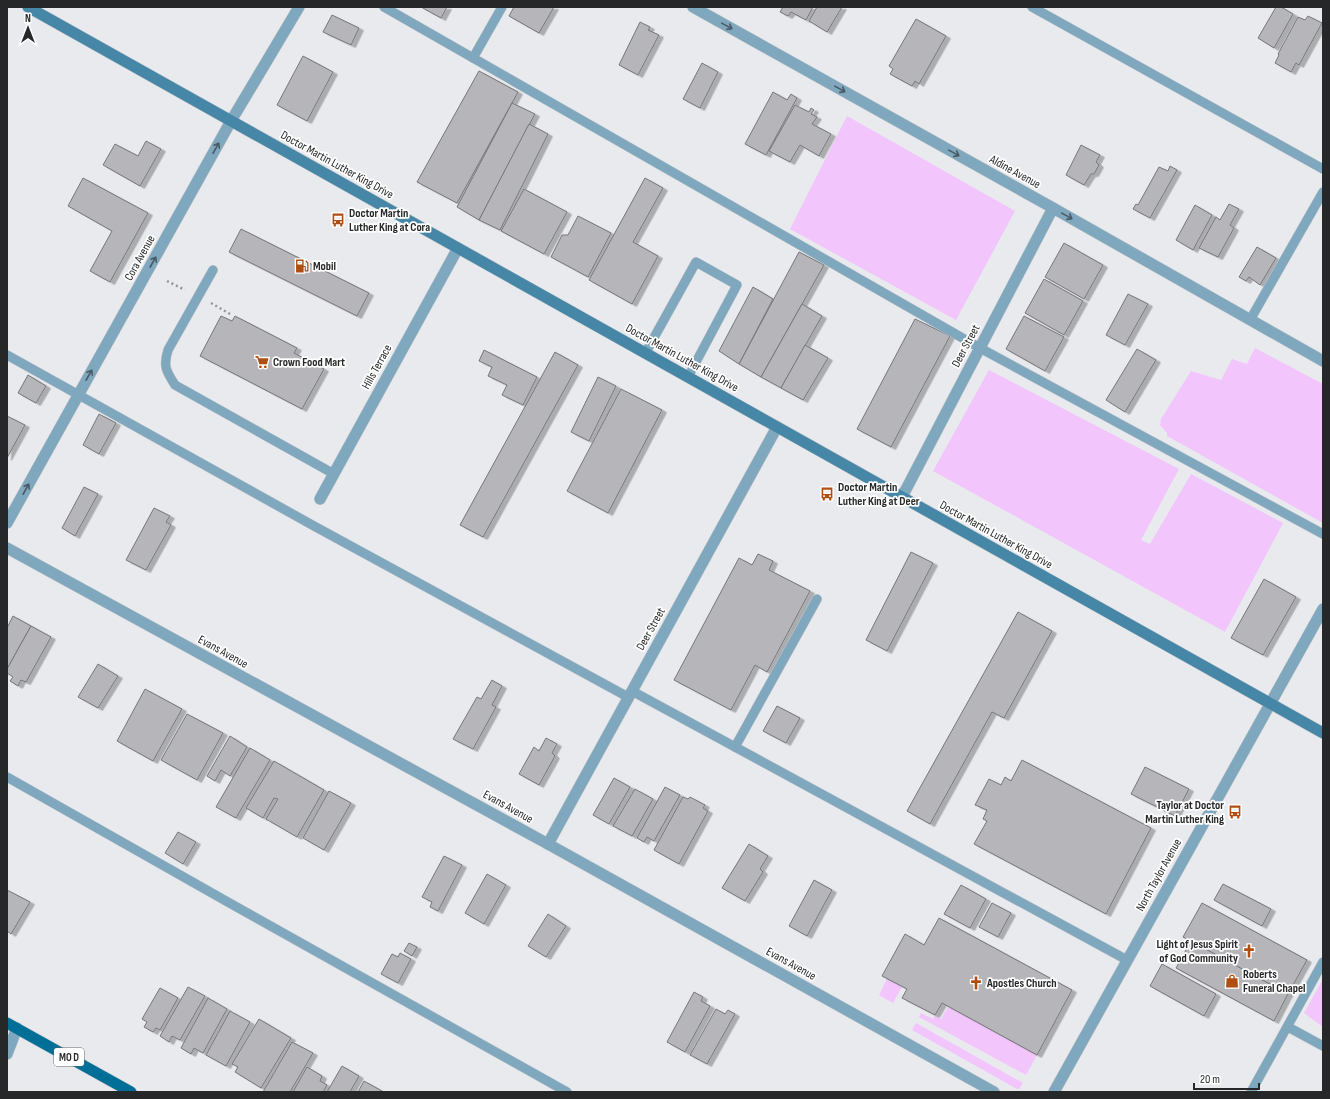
<svg xmlns="http://www.w3.org/2000/svg" width="1330" height="1099" font-family="'Sofia Sans Condensed',sans-serif">
  <style>
    .green { fill: #f2c5fd }
    .building { fill: #b6b5b9; stroke: #77767a; filter: url(#shadow) }
    .lines { fill: none; stroke-linecap: round; stroke-linejoin: round }
    .service-casing { stroke: #c5c7ca; stroke-width: 10 }
    .minor-casing { stroke: #c5c7ca; stroke-width: 12 }
    .tertiary-casing { stroke: #c5c7ca; stroke-width: 12 }
    .secondary-casing { stroke: #c5c7ca; stroke-width: 12 }
    .primary-casing { stroke: #c5c7ca; stroke-width: 12 }
    .path { stroke: #939597; stroke-width: 2.5; stroke-dasharray: 2 3; stroke-linecap: butt }
    .service { stroke: #7fa8bf; stroke-width: 9 }
    .minor { stroke: #7fa8bf; stroke-width: 11 }
    .tertiary { stroke: #7fa8bf; stroke-width: 11 }
    .secondary { stroke: #4687a8; stroke-width: 11 }
    .primary { stroke: #006f97; stroke-width: 11 }
    .oneway { stroke: #4a5b64 }
    .labels { text-anchor: middle; dominant-baseline: central; stroke-width: 3.5; stroke-linejoin: round; paint-order: stroke }
    .shield { fill: #fff; stroke: #676868; stroke-width: 1 }
    .shield-label { font-size: 11px; font-weight: bold; fill: #262728 }
    .street-label { font-size: 12px; fill: #262728; stroke: #fff }
    .poi-label { font-size: 12px; font-weight: bold; fill: #262728; stroke: #fff; text-anchor: start }
  </style>
  <defs>
    <filter id="shadow"><feDropShadow dx="4.5" dy="2.5" stdDeviation="0" flood-color="#0004"/></filter>
  </defs>
  <rect width="100%" height="100%" fill="#e8eaed"/>
  <!-- green -->
  <g class="green">
    <path d="M847 116 1015 211 956 320 790 229Z"/>
    <path d="M1255 348 1323 384V523L1167 436V433L1160 425 1161 419 1191 371 1221 380 1232 359 1247 364Z"/>
    <path d="M989 370 1179 469 1141 540 1150 544 1191 474 1283 523 1225 632 933 471Z"/>
    <path d="M887 979 902 987 893 1003 879 995Z"/>
    <path d="M1323 979V1027L1304 1013Z"/>
    <path d="M948 1007 1037 1055 1026 1075 919 1017 921 1013 933 1019 935 1015 941 1019Z"/>
    <path d="M916 1023 1023 1083 1019 1089H1017L912 1030Z"/>
  </g>
  <!-- building -->
  <g class="building">
    <path d="M421 7H447L441 18Z"/>
    <path d="M514 7H554L539 33 509 16Z"/>
    <path d="M783 7H813L806 20 791 12 788 16 780 12Z"/>
    <path d="M817 7H842L827 32 809 21Z"/>
    <path d="M1276 7H1281L1293 14 1274 48 1258 38Z"/>
    <path d="M332 15 359 28 351 45 323 32Z"/>
    <path d="M1308 16 1322 23 1299 65 1296 63 1291 72 1275 63 1279 55 1278 54 1298 17 1305 20Z"/>
    <path d="M916 19 946 36 919 84 915 81 912 86 890 74 893 69 889 66Z"/>
    <path d="M640 22 650 27 648 30 659 35 638 75 619 65Z"/>
    <path d="M303 56 333 72 307 121 277 105Z"/>
    <path d="M702 63 718 72 700 108 683 99Z"/>
    <path d="M479 71 518 92 457 203 417 182Z"/>
    <path d="M773 92 787 100 791 94 797 98 766 155 745 144Z"/>
    <path d="M512 103 535 114 479 220 457 207Z"/>
    <path d="M795 105 809 112 811 108 814 110 811 114 817 117 812 124 831 134 819 156 800 145 790 162 769 151Z"/>
    <path d="M529 124 548 134 500 230 479 220Z"/>
    <path d="M146 141 161 149 140 186 103 165 115 144 138 156Z"/>
    <path d="M1081 145 1100 155 1096 162 1099 165 1094 174H1091L1084 185 1066 175Z"/>
    <path d="M1170 166 1177 170 1150 218 1133 209 1136 204 1138 205 1159 167 1168 171Z"/>
    <path d="M83 178 148 213 110 282 90 271 112 231 68 206Z"/>
    <path d="M645 178 663 188 633 242 658 256 632 304 589 280Z"/>
    <path d="M524 189 567 212 544 254 501 231Z"/>
    <path d="M1229 204 1239 209 1230 225 1234 228 1218 257 1199 248 1216 217 1220 220Z"/>
    <path d="M1195 205 1212 215 1193 250 1176 240Z"/>
    <path d="M578 216 611 233 588 277 551 257 562 235H568Z"/>
    <path d="M241 229 369 293 357 316 229 252Z"/>
    <path d="M1064 243 1103 265 1084 299 1045 277Z"/>
    <path d="M1257 247 1276 258 1260 285 1249 277 1246 281 1239 277Z"/>
    <path d="M799 252 824 265 761 377 739 364Z"/>
    <path d="M1044 279 1083 301 1064 335 1025 313Z"/>
    <path d="M753 287 773 299 739 364 719 351Z"/>
    <path d="M1128 294 1148 304 1125 345 1106 335Z"/>
    <path d="M802 304 822 316 781 388 761 377Z"/>
    <path d="M221 316 232 321 235 316 297 348 294 353 324 369 302 409 200 356Z"/>
    <path d="M1024 316 1064 337 1045 371 1006 349Z"/>
    <path d="M915 319 950 336 891 447 857 429Z"/>
    <path d="M805 345 828 358 803 400 781 388Z"/>
    <path d="M1137 349 1156 360 1125 412 1106 400Z"/>
    <path d="M484 350 537 377 523 405 502 395 507 385 488 376 492 367 479 361Z"/>
    <path d="M555 352 578 365 483 537 460 525Z"/>
    <path d="M28 375 46 386 36 403 18 393Z"/>
    <path d="M598 377 616 386 589 441 571 432Z"/>
    <path d="M621 389 662 410 608 513 567 491Z"/>
    <path d="M99 414 116 423 99 454 83 445Z"/>
    <path d="M7 416 25 425 7 458Z"/>
    <path d="M84 487 98 494 75 536 62 528Z"/>
    <path d="M154 508 170 516 166 522 171 525 146 570 126 560Z"/>
    <path d="M911 552 933 563 887 651 866 640Z"/>
    <path d="M758 554 773 561 769 570 810 591 767 672 755 665 731 710 674 680 739 558 752 565Z"/>
    <path d="M1264 579 1296 597 1263 655 1231 638Z"/>
    <path d="M1018 612 1052 631 1004 718 992 712 930 824 907 811Z"/>
    <path d="M13 616 31 626 7 669V628Z"/>
    <path d="M31 626 51 637 26 682 21 680 18 686 10 681 13 677 7 673V669Z"/>
    <path d="M98 664 118 676 98 708 78 697Z"/>
    <path d="M492 680 502 686 492 705 496 707 473 749 453 739 477 697 481 699Z"/>
    <path d="M145 689 182 709 153 761 117 741Z"/>
    <path d="M777 706 800 718 786 743 763 731Z"/>
    <path d="M187 714 223 733 197 780 161 760Z"/>
    <path d="M230 736 247 747 230 776 221 770 215 781 207 776Z"/>
    <path d="M546 738 557 744 552 753 555 756 539 785 519 774 534 747 539 751Z"/>
    <path d="M250 748 270 760 236 818 216 807Z"/>
    <path d="M1022 760 1151 828 1106 914 974 844 987 821 983 819 987 810 975 805 989 779 1001 785 1005 777 1011 781Z"/>
    <path d="M274 761 324 790 297 837 266 819 278 799 274 798 263 818 246 808Z"/>
    <path d="M1145 767 1189 789 1175 816 1131 794Z"/>
    <path d="M614 778 630 787 609 824 593 815Z"/>
    <path d="M665 787 680 795 654 841 647 837 644 842 637 838Z"/>
    <path d="M635 789 653 799 632 836 613 826Z"/>
    <path d="M329 791 351 803 324 850 303 838Z"/>
    <path d="M683 797 688 799 690 797 705 805 703 808 708 811 679 864 654 850Z"/>
    <path d="M178 832 196 842 183 864 165 853Z"/>
    <path d="M749 844 768 856 760 869 763 872 745 901 722 888Z"/>
    <path d="M444 856 462 865 438 911 430 907 432 902 422 897Z"/>
    <path d="M487 874 506 885 484 924 465 913Z"/>
    <path d="M814 880 832 890 807 936 789 926Z"/>
    <path d="M1223 884 1271 909 1262 926 1214 900Z"/>
    <path d="M961 885 986 899 970 928 944 914Z"/>
    <path d="M7 890 30 902 11 934 7 931Z"/>
    <path d="M992 903 1011 913 998 937 979 927Z"/>
    <path d="M1202 903 1307 960 1288 994 1183 937Z"/>
    <path d="M548 914 566 926 546 957 528 946Z"/>
    <path d="M939 918 1072 990 1037 1055 942 1003 935 1015 902 998 907 989 882 976 905 934 924 945Z"/>
    <path d="M1191 941 1288 994 1274 1021 1176 968Z"/>
    <path d="M409 943 417 947 412 956 404 951Z"/>
    <path d="M400 953 411 959 398 983 381 974 392 954 398 957Z"/>
    <path d="M1162 964 1216 994 1204 1016 1150 986Z"/>
    <path d="M188 987 205 996 180 1040 172 1036 169 1042 160 1036Z"/>
    <path d="M160 988 178 998 160 1030 156 1028 153 1032 144 1027 147 1022 142 1019Z"/>
    <path d="M694 992 703 997 701 1001 710 1006 685 1052 667 1042Z"/>
    <path d="M208 998 227 1009 203 1053 194 1048 191 1054 181 1048Z"/>
    <path d="M716 1009 725 1014 728 1010 735 1014 707 1064 690 1055Z"/>
    <path d="M230 1011 250 1022 226 1066 206 1055Z"/>
    <path d="M259 1019 291 1038 261 1088 235 1072 238 1067 232 1064Z"/>
    <path d="M292 1042 313 1053 290 1092H263Z"/>
    <path d="M342 1066 359 1076 350 1092H327Z"/>
    <path d="M307 1067 322 1076 320 1081 327 1085 323 1092H293Z"/>
    <path d="M364 1081 382 1091 381 1092H358Z"/>
  </g>
  <g class="lines">
    <!-- service casing -->
    <g class="service-casing">
      <g id="service">
        <path d="M384 7 980 348 1323 534"/>
        <path d="M1032 7 1323 169"/>
        <path d="M473 58 502 7"/>
        <path d="M213 270 168 350C163 366 166 371 175 385L334 474"/>
        <path d="M1250 320 1323 192"/>
        <path d="M646 352 696 262 737 285 688 377"/>
        <path d="M7 355 314 526 628 697"/>
        <path d="M632 691 1127 960"/>
        <path d="M735 747 817 599"/>
        <path d="M7 777 226 901 567 1092"/>
        <path d="M1288 1027 1323 1046"/>
        <path d="M1251 1092 1323 962"/>
      </g>
    </g>
    <!-- minor casing -->
    <g class="minor-casing">
      <g id="minor">
        <path d="M693 7 1053 208 1323 361"/>
        <path d="M902 497 1053 208"/>
        <path d="M320 499 458 248"/>
        <path d="M7 523 231 121 299 7"/>
        <path d="M7 548 548 844 994 1092"/>
        <path d="M548 844 777 427"/>
        <path d="M7 1054 17 1028"/>
      </g>
    </g>
    <!-- tertiary casing -->
    <g class="tertiary-casing">
      <path id="tertiary" d="M1054 1092 1323 609"/>
    </g>
    <!-- secondary casing -->
    <g class="secondary-casing">
      <path id="secondary" d="M28 7 1323 733"/>
    </g>
    <!-- primary casing -->
    <g class="primary-casing">
      <path id="primary" d="M7 1023 131 1092"/>
    </g>
    <!-- path -->
    <g class="path">
      <path d="M167 281 185 290"/>
      <path d="M211 303 230 314"/>
    </g>
    <!-- service -->
    <use href="#service" class="service"/>
    <!-- minor -->
    <use href="#minor" class="minor"/>
    <!-- tertiary -->
    <use href="#tertiary" class="tertiary"/>
    <!-- secondary -->
    <use href="#secondary" class="secondary"/>
    <!-- primary -->
    <use href="#primary" class="primary"/>
  </g>
  <!-- one-way arrows -->
  <defs><path id="oneway-shaft" d="M-6 0H5M1.5-3L5.5 0L1.5 3" fill="none" stroke-width="1.6" stroke-linecap="round" stroke-linejoin="round"/></defs>
  <g class="oneway">
    <use href="#oneway-shaft" transform="translate(727 26) rotate(29)"/>
    <use href="#oneway-shaft" transform="translate(840 89) rotate(29)"/>
    <use href="#oneway-shaft" transform="translate(216 148) rotate(-61)"/>
    <use href="#oneway-shaft" transform="translate(954 153) rotate(29)"/>
    <use href="#oneway-shaft" transform="translate(1067 216) rotate(29)"/>
    <use href="#oneway-shaft" transform="translate(153 262) rotate(-61)"/>
    <use href="#oneway-shaft" transform="translate(89 375) rotate(-61)"/>
    <use href="#oneway-shaft" transform="translate(26 489) rotate(-61)"/>
  </g>
  <!-- icons -->
  <defs>
    <g id="bus-bare" transform="scale(1.08)"><path d="M-5-6H5V4H4V6H2V4H-2V6H-4V4H-5ZM-3.5-4V0h7V-4ZM-3.5 1.2v1.5H-2V1.2ZM2 1.2v1.5H3.5V1.2Z" fill="#b04e12" stroke="#fff" stroke-width="2.5" paint-order="stroke"/></g>
    <g id="fuel-bare" transform="scale(1.08)"><path d="M-5.5-6h7V0h2V4h1.3V-2.5L3-4.5l.8-.8L6-3V5H2.5V1h-1V6h-7ZM-4.2-4.7v3.2H.2V-4.7Z" fill="#b04e12" stroke="#fff" stroke-width="2.5" paint-order="stroke"/></g>
    <g id="supermarket-bare" transform="scale(1.08)"><path d="M-6-5.5h2.5l.6 2H6L4.5 2H-2.5L-4.4-4H-6ZM-1.5 3.2a1.3 1.3 0 1 0 .1 0ZM3 3.2a1.3 1.3 0 1 0 .1 0Z" fill="#b04e12" stroke="#fff" stroke-width="2.5" paint-order="stroke"/></g>
    <g id="church-bare" transform="scale(1.08)"><path d="M-1.2-6h2.4v3.5h3.3v2.4h-3.3V6h-2.4V-.1h-3.3v-2.4h3.3Z" fill="#b04e12" stroke="#fff" stroke-width="2.5" paint-order="stroke"/></g>
    <g id="shop-bare" transform="scale(1.08)"><path d="M-5-2.5h2.3a2.7 3.5 0 0 1 5.4 0H5L5.5 6h-11ZM-1.5-2.5h3a1.5 2.3 0 0 0-3 0Z" fill="#b04e12" stroke="#fff" stroke-width="2.5" paint-order="stroke"/></g>
  </defs>
  <g fill-rule="evenodd">
    <use href="#bus-bare" x="338" y="220"/>
    <use href="#fuel-bare" x="302" y="266"/>
    <use href="#supermarket-bare" x="262" y="362"/>
    <use href="#bus-bare" x="827" y="494"/>
    <use href="#bus-bare" x="1235" y="812"/>
    <use href="#church-bare" x="1249" y="951"/>
    <use href="#shop-bare" x="1232" y="981"/>
    <use href="#church-bare" x="976" y="983"/>
  </g>
  <g class="labels">
    <!-- shield labels -->
    <rect class="shield" x="54" y="1048" width="30" height="18" rx="3"/>
    <g class="shield-label">
      <text x="69" y="1057">MO D</text>
    </g>
    <!-- street labels -->
    <g class="street-label">
      <text transform="translate(337 165) rotate(29)">Doctor Martin Luther King Drive</text>
      <text transform="translate(1015 172) rotate(29)">Aldine Avenue</text>
      <text transform="translate(140 258) rotate(-61)">Cora Avenue</text>
      <text transform="translate(966 346) rotate(-62)">Deer Street</text>
      <text transform="translate(682 358) rotate(29)">Doctor Martin Luther King Drive</text>
      <text transform="translate(377 367) rotate(-61)">Hills Terrace</text>
      <text transform="translate(996 535) rotate(29)">Doctor Martin Luther King Drive</text>
      <text transform="translate(651 629) rotate(-61)">Deer Street</text>
      <text transform="translate(223 652) rotate(29)">Evans Avenue</text>
      <text transform="translate(508 807) rotate(29)">Evans Avenue</text>
      <text transform="translate(1159 875) rotate(-61)">North Taylor Avenue</text>
      <text transform="translate(791 964) rotate(29)">Evans Avenue</text>
    </g>
    <!-- poi labels -->
    <g class="poi-label">
      <text x="349" y="213">Doctor Martin<tspan x="349" dy="14">Luther King at Cora</tspan></text>
      <text x="313" y="266">Mobil</text>
      <text x="273" y="362">Crown Food Mart</text>
      <text x="838" y="487">Doctor Martin<tspan x="838" dy="14">Luther King at Deer</tspan></text>
      <text x="1224" y="805" text-anchor="end">Taylor at Doctor<tspan x="1224" dy="14">Martin Luther King</tspan></text>
      <text x="1238" y="944" text-anchor="end">Light of Jesus Spirit<tspan x="1238" dy="14">of God Community</tspan></text>
      <text x="1243" y="974">Roberts<tspan x="1243" dy="14">Funeral Chapel</tspan></text>
      <text x="987" y="983">Apostles Church</text>
    </g>
  </g>
  <!-- border -->
  <rect width="1330" height="1099" fill="none" stroke="#262728" stroke-width="16"/>
  <!-- north arrow -->
  <g transform="translate(28 28)" stroke="#ffffff" stroke-width="3" paint-order="stroke">
  <path d="M0-3L7 15L0 10L-7 15Z" fill="#262728"/>
  <text y="-6" font-size="11" font-weight="bold" text-anchor="middle" fill="#262728">N</text>
  </g>
  <!-- scale -->
  <path d="M1194 1083v6h65v-6" fill="none" stroke="#262728" stroke-width="2"/>
  <text x="1200" y="1083" font-size="12" fill="#262728" stroke="#ffffff" stroke-width="3" paint-order="stroke">20 m</text>
</svg>
